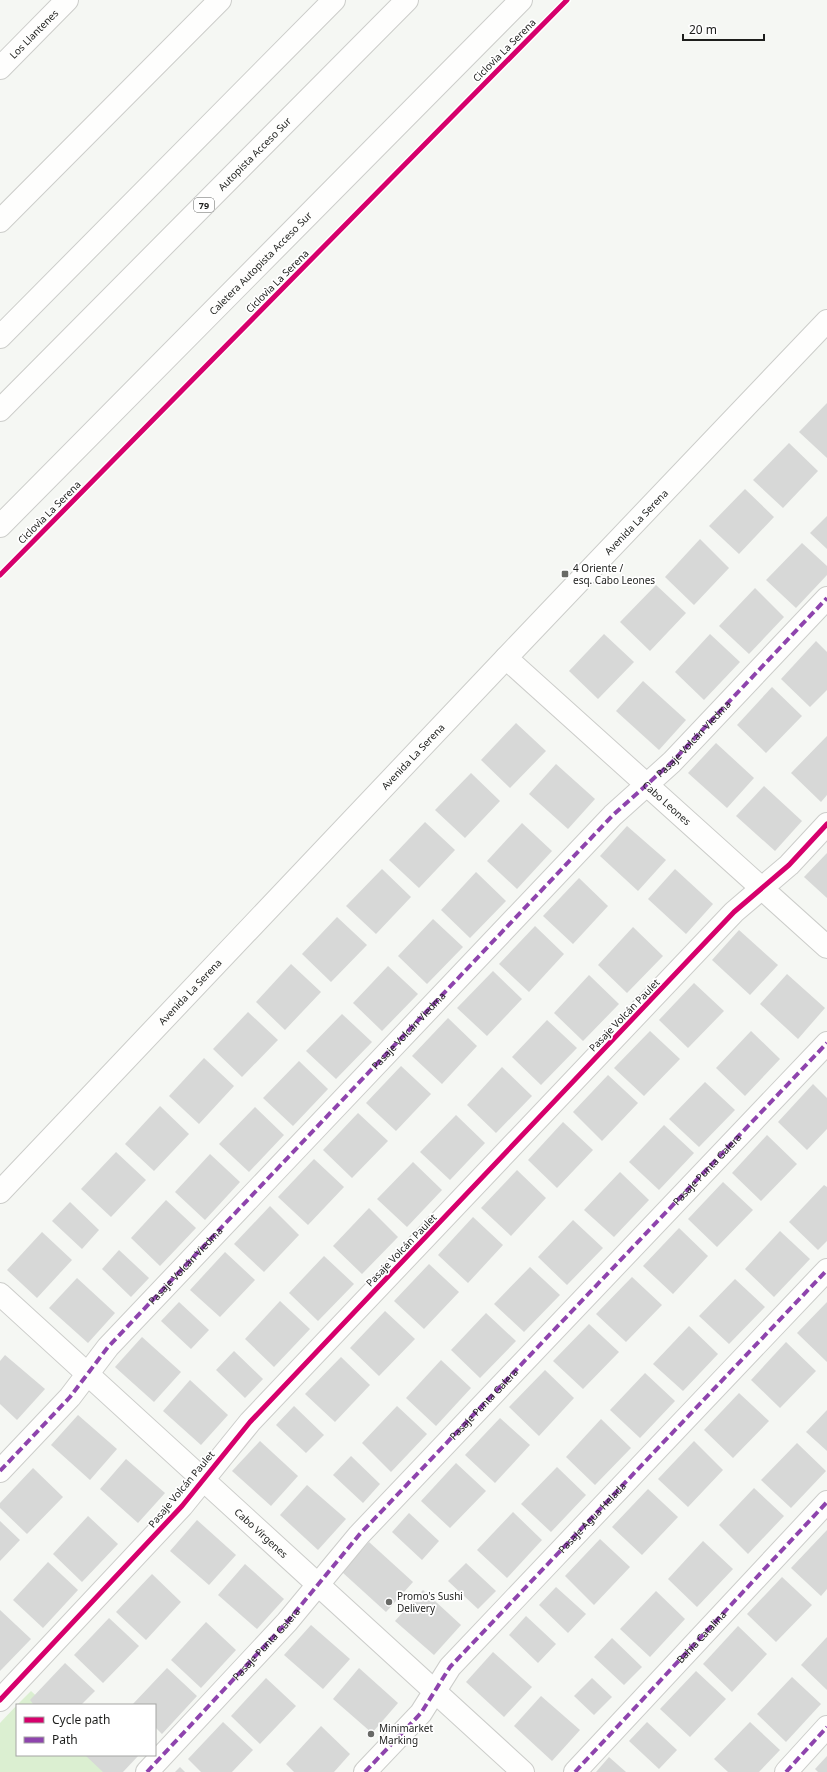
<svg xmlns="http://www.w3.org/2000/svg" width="827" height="1772" font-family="'Noto Sans',sans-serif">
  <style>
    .green { fill: #dbefd1 }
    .building { fill: #d7d8d7 }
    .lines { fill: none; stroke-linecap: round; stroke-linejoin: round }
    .minor-casing { stroke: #cccdca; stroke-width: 24 }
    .tertiary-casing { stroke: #cccdca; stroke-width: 24 }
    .secondary-casing { stroke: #cccdca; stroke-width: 24 }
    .motorway-casing { stroke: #cccdca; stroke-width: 24 }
    .minor { stroke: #fefefd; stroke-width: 22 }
    .tertiary { stroke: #fefefd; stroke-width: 22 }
    .secondary { stroke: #fefefd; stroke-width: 22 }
    .motorway { stroke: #fefefd; stroke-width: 22 }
    .quiet { stroke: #8e44ad; stroke-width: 4; stroke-dasharray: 8 4; stroke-linecap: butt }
    .cycleway-casing { stroke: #fff; stroke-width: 8 }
    .cycleway { stroke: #d6006c; stroke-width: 5 }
    .poi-dot { fill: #696a67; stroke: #fff; stroke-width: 1.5 }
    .labels { text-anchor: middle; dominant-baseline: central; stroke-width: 3.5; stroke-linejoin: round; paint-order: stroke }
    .shield { fill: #fff; stroke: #616260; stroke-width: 1 }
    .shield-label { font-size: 9px; font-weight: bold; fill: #1d1e1c }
    .street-label { font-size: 10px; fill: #1d1e1c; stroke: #fff }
    .poi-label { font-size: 10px; fill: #1d1e1c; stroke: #fff; text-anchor: start }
  </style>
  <rect width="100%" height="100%" fill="#f5f7f3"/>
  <!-- green -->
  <g class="green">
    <path d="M31 1691 46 1705H17Z"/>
    <path d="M17 1705V1755H99L118 1772H0V1723Z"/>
  </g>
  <!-- building -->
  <g class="building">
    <path d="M827 403V458L799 432Z"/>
    <path d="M789 443 818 471 783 508 753 480Z"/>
    <path d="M745 489 774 517 739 554 709 526Z"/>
    <path d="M827 516V549L810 533Z"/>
    <path d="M700 539 729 568 694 605 665 577Z"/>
    <path d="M802 543 827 566V575L796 608 766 580Z"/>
    <path d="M656 585 686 613 650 651 620 622Z"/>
    <path d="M755 588 784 617 749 654 719 626Z"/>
    <path d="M604 634 634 662 598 699 569 671Z"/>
    <path d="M710 634 740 662 704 700 675 672Z"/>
    <path d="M816 641 827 652V690L810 707 781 679Z"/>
    <path d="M643 681 686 720 659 750 616 711Z"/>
    <path d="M772 687 802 716 766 753 737 725Z"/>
    <path d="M516 723 546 751 510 788 481 760Z"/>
    <path d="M827 736V795L821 802 791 773Z"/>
    <path d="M716 743 754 778 727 808 688 773Z"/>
    <path d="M556 764 595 799 568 829 529 794Z"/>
    <path d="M471 773 500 801 465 838 435 810Z"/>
    <path d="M764 786 802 821 775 851 736 816Z"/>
    <path d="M425 822 455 850 419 888 389 860Z"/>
    <path d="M522 823 552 851 517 889 487 861Z"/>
    <path d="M627 826 666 860 638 891 600 856Z"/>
    <path d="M827 853V898L804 877Z"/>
    <path d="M382 869 411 897 376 934 346 906Z"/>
    <path d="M675 869 713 904 686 934 648 899Z"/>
    <path d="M476 872 506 901 470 938 441 910Z"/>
    <path d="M579 878 608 906 573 944 543 916Z"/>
    <path d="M337 917 367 945 331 982 302 954Z"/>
    <path d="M433 919 463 947 427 984 398 956Z"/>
    <path d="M535 926 564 954 529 992 499 964Z"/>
    <path d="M633 927 663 956 627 993 598 965Z"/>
    <path d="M739 930 778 965 750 995 712 960Z"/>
    <path d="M291 964 321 992 285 1030 256 1002Z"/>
    <path d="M388 966 418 994 382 1031 353 1003Z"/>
    <path d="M493 971 522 999 487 1036 457 1008Z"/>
    <path d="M787 974 825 1008 798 1039 760 1004Z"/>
    <path d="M589 975 619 1004 583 1041 554 1013Z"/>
    <path d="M694 983 724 1011 688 1048 659 1020Z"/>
    <path d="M248 1012 278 1040 242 1077 213 1049Z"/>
    <path d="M342 1014 372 1042 336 1079 306 1051Z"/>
    <path d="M448 1018 477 1046 442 1084 412 1056Z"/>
    <path d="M547 1020 577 1048 541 1085 512 1057Z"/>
    <path d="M650 1031 680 1059 644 1096 614 1068Z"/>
    <path d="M751 1031 780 1059 745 1096 716 1068Z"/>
    <path d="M204 1058 234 1086 199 1124 169 1096Z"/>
    <path d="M299 1061 328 1089 293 1126 263 1098Z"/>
    <path d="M401 1066 431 1094 396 1131 366 1103Z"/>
    <path d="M502 1067 532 1096 496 1133 467 1105Z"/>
    <path d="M608 1075 638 1103 602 1141 573 1112Z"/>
    <path d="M705 1082 735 1110 699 1147 669 1119Z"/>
    <path d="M813 1084 827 1098V1129L807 1150 778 1122Z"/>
    <path d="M160 1106 189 1134 154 1171 125 1144Z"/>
    <path d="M255 1107 284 1135 249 1172 219 1144Z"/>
    <path d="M358 1113 388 1141 352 1178 323 1150Z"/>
    <path d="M456 1115 485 1143 450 1180 420 1152Z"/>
    <path d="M563 1122 593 1150 557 1188 528 1160Z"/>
    <path d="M664 1125 694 1153 659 1190 629 1162Z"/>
    <path d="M767 1135 797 1164 761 1201 732 1173Z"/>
    <path d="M116 1152 146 1180 111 1217 81 1189Z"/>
    <path d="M210 1154 240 1182 205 1220 175 1192Z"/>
    <path d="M314 1159 344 1187 308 1225 278 1197Z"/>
    <path d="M413 1162 442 1190 407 1227 377 1199Z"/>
    <path d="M517 1170 546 1198 511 1236 481 1208Z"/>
    <path d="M620 1172 649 1200 614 1237 584 1210Z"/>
    <path d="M723 1182 753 1210 717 1247 688 1219Z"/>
    <path d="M824 1185 827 1187V1241L818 1250 789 1222Z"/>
    <path d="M166 1200 196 1228 160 1266 131 1238Z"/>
    <path d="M70 1202 99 1230 82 1249 52 1221Z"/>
    <path d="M270 1206 299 1235 264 1272 234 1244Z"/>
    <path d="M369 1208 398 1237 362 1274 333 1246Z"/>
    <path d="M473 1217 503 1245 468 1283 438 1255Z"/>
    <path d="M573 1220 603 1248 567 1285 538 1257Z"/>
    <path d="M679 1228 708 1256 673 1294 643 1266Z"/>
    <path d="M780 1231 810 1259 774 1297 745 1269Z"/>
    <path d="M42 1232 72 1260 37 1298 7 1270Z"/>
    <path d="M119 1250 149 1278 131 1297 102 1269Z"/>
    <path d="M225 1252 255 1280 220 1317 190 1290Z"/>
    <path d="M324 1256 354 1284 318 1321 289 1293Z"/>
    <path d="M429 1264 459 1292 424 1329 394 1301Z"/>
    <path d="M530 1267 560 1295 524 1332 494 1304Z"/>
    <path d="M632 1277 662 1305 626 1342 596 1314Z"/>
    <path d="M77 1278 115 1313 88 1343 49 1308Z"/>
    <path d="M735 1279 765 1307 729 1344 699 1316Z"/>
    <path d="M280 1301 310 1329 274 1367 245 1339Z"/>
    <path d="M179 1302 209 1330 191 1349 161 1321Z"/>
    <path d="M827 1302V1362L797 1333Z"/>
    <path d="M385 1311 415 1339 379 1376 350 1348Z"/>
    <path d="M486 1313 516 1341 480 1378 451 1350Z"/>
    <path d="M589 1324 619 1352 583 1389 553 1361Z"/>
    <path d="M689 1326 718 1354 683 1391 653 1364Z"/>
    <path d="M142 1337 181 1372 154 1402 115 1367Z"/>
    <path d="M786 1342 816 1371 780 1408 751 1380Z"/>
    <path d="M234 1351 263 1379 245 1398 216 1370Z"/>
    <path d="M5 1355 45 1389 17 1420 0 1404V1361Z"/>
    <path d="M341 1357 370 1385 335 1422 305 1394Z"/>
    <path d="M441 1360 471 1388 436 1426 406 1398Z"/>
    <path d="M545 1370 574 1398 539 1436 509 1407Z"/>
    <path d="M645 1373 675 1401 640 1438 610 1410Z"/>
    <path d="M190 1380 228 1415 201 1445 163 1411Z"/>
    <path d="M739 1393 769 1421 733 1458 704 1430Z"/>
    <path d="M294 1406 324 1435 306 1453 276 1425Z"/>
    <path d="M397 1406 427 1434 391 1472 362 1443Z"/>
    <path d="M827 1410V1451L806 1432Z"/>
    <path d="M78 1415 117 1449 90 1480 51 1445Z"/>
    <path d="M500 1418 530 1445 495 1483 465 1455Z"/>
    <path d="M601 1419 631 1448 595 1485 566 1457Z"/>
    <path d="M260 1441 298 1476 271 1506 232 1471Z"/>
    <path d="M694 1441 723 1470 688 1507 658 1479Z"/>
    <path d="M797 1443 826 1471 791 1508 761 1480Z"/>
    <path d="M351 1456 380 1484 363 1503 333 1475Z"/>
    <path d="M126 1459 165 1493 138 1523 100 1489Z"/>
    <path d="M456 1463 486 1491 450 1528 421 1501Z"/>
    <path d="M557 1467 586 1495 551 1532 521 1504Z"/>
    <path d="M33 1468 63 1497 27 1534 0 1508V1503Z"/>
    <path d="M307 1485 346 1519 318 1550 280 1515Z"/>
    <path d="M754 1488 784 1516 748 1554 719 1525Z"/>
    <path d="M648 1489 678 1517 642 1555 612 1527Z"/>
    <path d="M513 1512 542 1540 507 1578 477 1550Z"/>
    <path d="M409 1513 439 1541 422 1560 392 1532Z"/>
    <path d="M88 1516 118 1544 82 1582 53 1554Z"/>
    <path d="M197 1520 236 1555 209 1585 170 1551Z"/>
    <path d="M0 1521 20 1540 0 1561Z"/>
    <path d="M827 1530V1589L821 1596 791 1568Z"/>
    <path d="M600 1539 630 1567 594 1605 565 1576Z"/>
    <path d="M703 1541 733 1569 697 1607 668 1579Z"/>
    <path d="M369 1542 413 1582 386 1612 342 1572Z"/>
    <path d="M48 1562 78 1590 43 1628 13 1600Z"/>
    <path d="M466 1563 496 1591 478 1609 448 1581Z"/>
    <path d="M245 1564 284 1599 257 1629 218 1595Z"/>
    <path d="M152 1574 181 1602 146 1640 116 1612Z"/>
    <path d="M782 1577 812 1605 776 1642 747 1614Z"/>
    <path d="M556 1587 586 1614 568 1633 539 1605Z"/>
    <path d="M423 1590 461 1625 434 1655 395 1621Z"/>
    <path d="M656 1591 685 1619 650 1657 620 1629Z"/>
    <path d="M0 1610 31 1639 0 1671Z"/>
    <path d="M526 1616 556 1644 538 1663 509 1635Z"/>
    <path d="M109 1618 139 1646 103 1683 74 1655Z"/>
    <path d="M206 1622 236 1650 201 1688 171 1660Z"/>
    <path d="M311 1625 350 1659 323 1689 284 1655Z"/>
    <path d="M738 1626 767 1654 732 1692 703 1664Z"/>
    <path d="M827 1637V1690L801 1665Z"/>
    <path d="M612 1638 642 1667 624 1685 594 1657Z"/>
    <path d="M493 1652 532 1687 504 1717 466 1682Z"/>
    <path d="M65 1663 95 1691 81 1705H34L30 1700Z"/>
    <path d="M167 1668 197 1696 162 1734 155 1727V1705H132Z"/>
    <path d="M359 1668 398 1703 372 1733 333 1699Z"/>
    <path d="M696 1671 726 1699 690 1737 660 1709Z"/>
    <path d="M792 1677 821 1704 786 1742 757 1714Z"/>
    <path d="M266 1678 296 1706 260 1744 231 1716Z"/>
    <path d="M592 1678 612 1697 594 1715 574 1696Z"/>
    <path d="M541 1696 580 1730 552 1761 514 1726Z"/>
    <path d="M223 1722 253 1750 232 1772H201L188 1759Z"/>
    <path d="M647 1722 677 1750 659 1769 629 1741Z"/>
    <path d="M750 1722 780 1750 759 1772H728L714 1759Z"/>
    <path d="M321 1726 350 1754 334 1772H294L286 1764Z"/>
    <path d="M85 1755H139L123 1772H103Z"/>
    <path d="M827 1756V1772H818L815 1769Z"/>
    <path d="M609 1757 626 1772H596Z"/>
    <path d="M180 1767 185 1772H175Z"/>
  </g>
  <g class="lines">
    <!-- minor casing -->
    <g class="minor-casing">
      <g id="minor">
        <path id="s1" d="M0 68 67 0"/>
        <path id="s2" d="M0 1192 506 658"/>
        <path id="s3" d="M0 1294 523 1772"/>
        <path id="s4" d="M0 1471 70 1397 108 1347 613 815 672 762 827 598"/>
        <path d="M0 1700 182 1506 250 1422 734 912 789 865 827 824"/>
        <path id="s5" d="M147 1772 287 1622 359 1535 827 1043"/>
        <path id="s6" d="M365 1772 421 1713 450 1667 827 1270"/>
        <path id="s7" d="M575 1772 827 1502"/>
        <path d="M786 1772 827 1727"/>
      </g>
    </g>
    <!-- tertiary casing -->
    <g class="tertiary-casing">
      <g id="tertiary">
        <path id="s8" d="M827 321 506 658 827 947"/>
      </g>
    </g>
    <!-- secondary casing -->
    <g class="secondary-casing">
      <g id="secondary">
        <path d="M0 221 220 0"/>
        <path id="s9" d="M0 526 521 0"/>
      </g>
    </g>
    <!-- motorway casing -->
    <g class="motorway-casing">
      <g id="motorway">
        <path d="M0 337 334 0"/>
        <path id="s10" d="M0 410 407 0"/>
      </g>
    </g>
    <!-- minor -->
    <use href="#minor" class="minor"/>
    <!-- tertiary -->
    <use href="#tertiary" class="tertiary"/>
    <!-- secondary -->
    <use href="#secondary" class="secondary"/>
    <!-- motorway -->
    <use href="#motorway" class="motorway"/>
    <!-- quiet -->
    <g class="quiet">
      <path d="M0 1471 70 1397 108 1347 613 815 672 762 827 598"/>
      <path d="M147 1772 287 1622 359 1535 827 1043"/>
      <path d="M365 1772 421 1713 450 1667 827 1270"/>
      <path d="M575 1772 827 1502"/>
      <path d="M786 1772 827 1727"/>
    </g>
    <!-- cycleway casing -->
    <g class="cycleway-casing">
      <g id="cycleway">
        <path d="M0 575 567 0"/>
        <path d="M0 1700 182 1506 250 1422 734 912 789 865 827 824"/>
      </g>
    </g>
    <!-- cycleway -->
    <use href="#cycleway" class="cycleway"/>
  </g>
  <!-- markers -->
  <g class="poi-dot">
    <rect x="561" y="570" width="8" height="8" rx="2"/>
    <circle cx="389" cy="1602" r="4"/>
    <circle cx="371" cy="1734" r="4"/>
  </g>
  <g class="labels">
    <!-- shield labels -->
    <rect class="shield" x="194" y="198" width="20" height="14" rx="3"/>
    <g class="shield-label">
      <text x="204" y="205">79</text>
    </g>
    <!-- street labels -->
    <g class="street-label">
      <text stroke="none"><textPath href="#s1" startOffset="48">Los Llantenes</textPath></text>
      <text transform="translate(504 50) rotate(-45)">Ciclovìa La Serena</text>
      <text stroke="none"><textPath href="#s10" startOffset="361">Autopista Acceso Sur</textPath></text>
      <text stroke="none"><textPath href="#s9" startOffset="370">Caletera Autopista Acceso Sur</textPath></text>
      <text transform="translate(277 281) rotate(-45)">Ciclovìa La Serena</text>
      <text transform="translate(49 512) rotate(-45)">Ciclovìa La Serena</text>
      <text transform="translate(636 522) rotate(-46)">Avenida La Serena</text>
      <text stroke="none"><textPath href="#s4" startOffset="1009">Pasaje Volcán Viedma</textPath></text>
      <text stroke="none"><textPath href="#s2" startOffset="600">Avenida La Serena</textPath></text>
      <text stroke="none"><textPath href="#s8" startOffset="682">Cabo Leones</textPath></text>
      <text stroke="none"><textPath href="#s2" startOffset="276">Avenida La Serena</textPath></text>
      <text transform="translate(624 1015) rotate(-46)">Pasaje Volcán Paulet</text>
      <text stroke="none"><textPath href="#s4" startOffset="601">Pasaje Volcán Viedma</textPath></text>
      <text stroke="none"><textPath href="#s5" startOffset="823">Pasaje Punta Galera</textPath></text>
      <text transform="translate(401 1250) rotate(-46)">Pasaje Volcán Paulet</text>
      <text stroke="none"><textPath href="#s4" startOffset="277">Pasaje Volcán Viedma</textPath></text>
      <text stroke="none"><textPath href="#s5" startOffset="499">Pasaje Punta Galera</textPath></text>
      <text transform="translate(181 1489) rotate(-50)">Pasaje Volcán Paulet</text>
      <text stroke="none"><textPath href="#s6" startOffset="342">Pasaje Agua Helada</textPath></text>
      <text stroke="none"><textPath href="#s3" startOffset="354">Cabo Vírgenes</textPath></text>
      <text stroke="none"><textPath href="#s7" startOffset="185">Bahía Catalina</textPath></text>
      <text stroke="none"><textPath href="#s5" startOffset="175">Pasaje Punta Galera</textPath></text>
    </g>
    <!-- poi labels -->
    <g class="poi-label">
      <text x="573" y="568">4 Oriente /<tspan x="573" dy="12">esq. Cabo Leones</tspan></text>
      <text x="397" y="1596">Promo's Sushi<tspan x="397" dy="12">Delivery</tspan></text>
      <text x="379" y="1728">Minimarket<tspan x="379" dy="12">Marking</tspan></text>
    </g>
  </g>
  <!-- legend -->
  <rect x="16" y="1704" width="140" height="52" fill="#ffffff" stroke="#a5a5a4"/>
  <rect x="24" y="1717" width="20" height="6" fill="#d6006c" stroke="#a5a5a4"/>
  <text x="52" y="1724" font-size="12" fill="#1d1e1c">Cycle path</text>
  <rect x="24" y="1737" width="20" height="6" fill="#8e44ad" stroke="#a5a5a4"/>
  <text x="52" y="1744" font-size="12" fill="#1d1e1c">Path</text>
  <!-- scale -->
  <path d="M683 34v6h81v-6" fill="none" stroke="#1d1e1c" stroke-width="2"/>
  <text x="689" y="34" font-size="12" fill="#1d1e1c" stroke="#ffffff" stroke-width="3" paint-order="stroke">20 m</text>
</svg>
